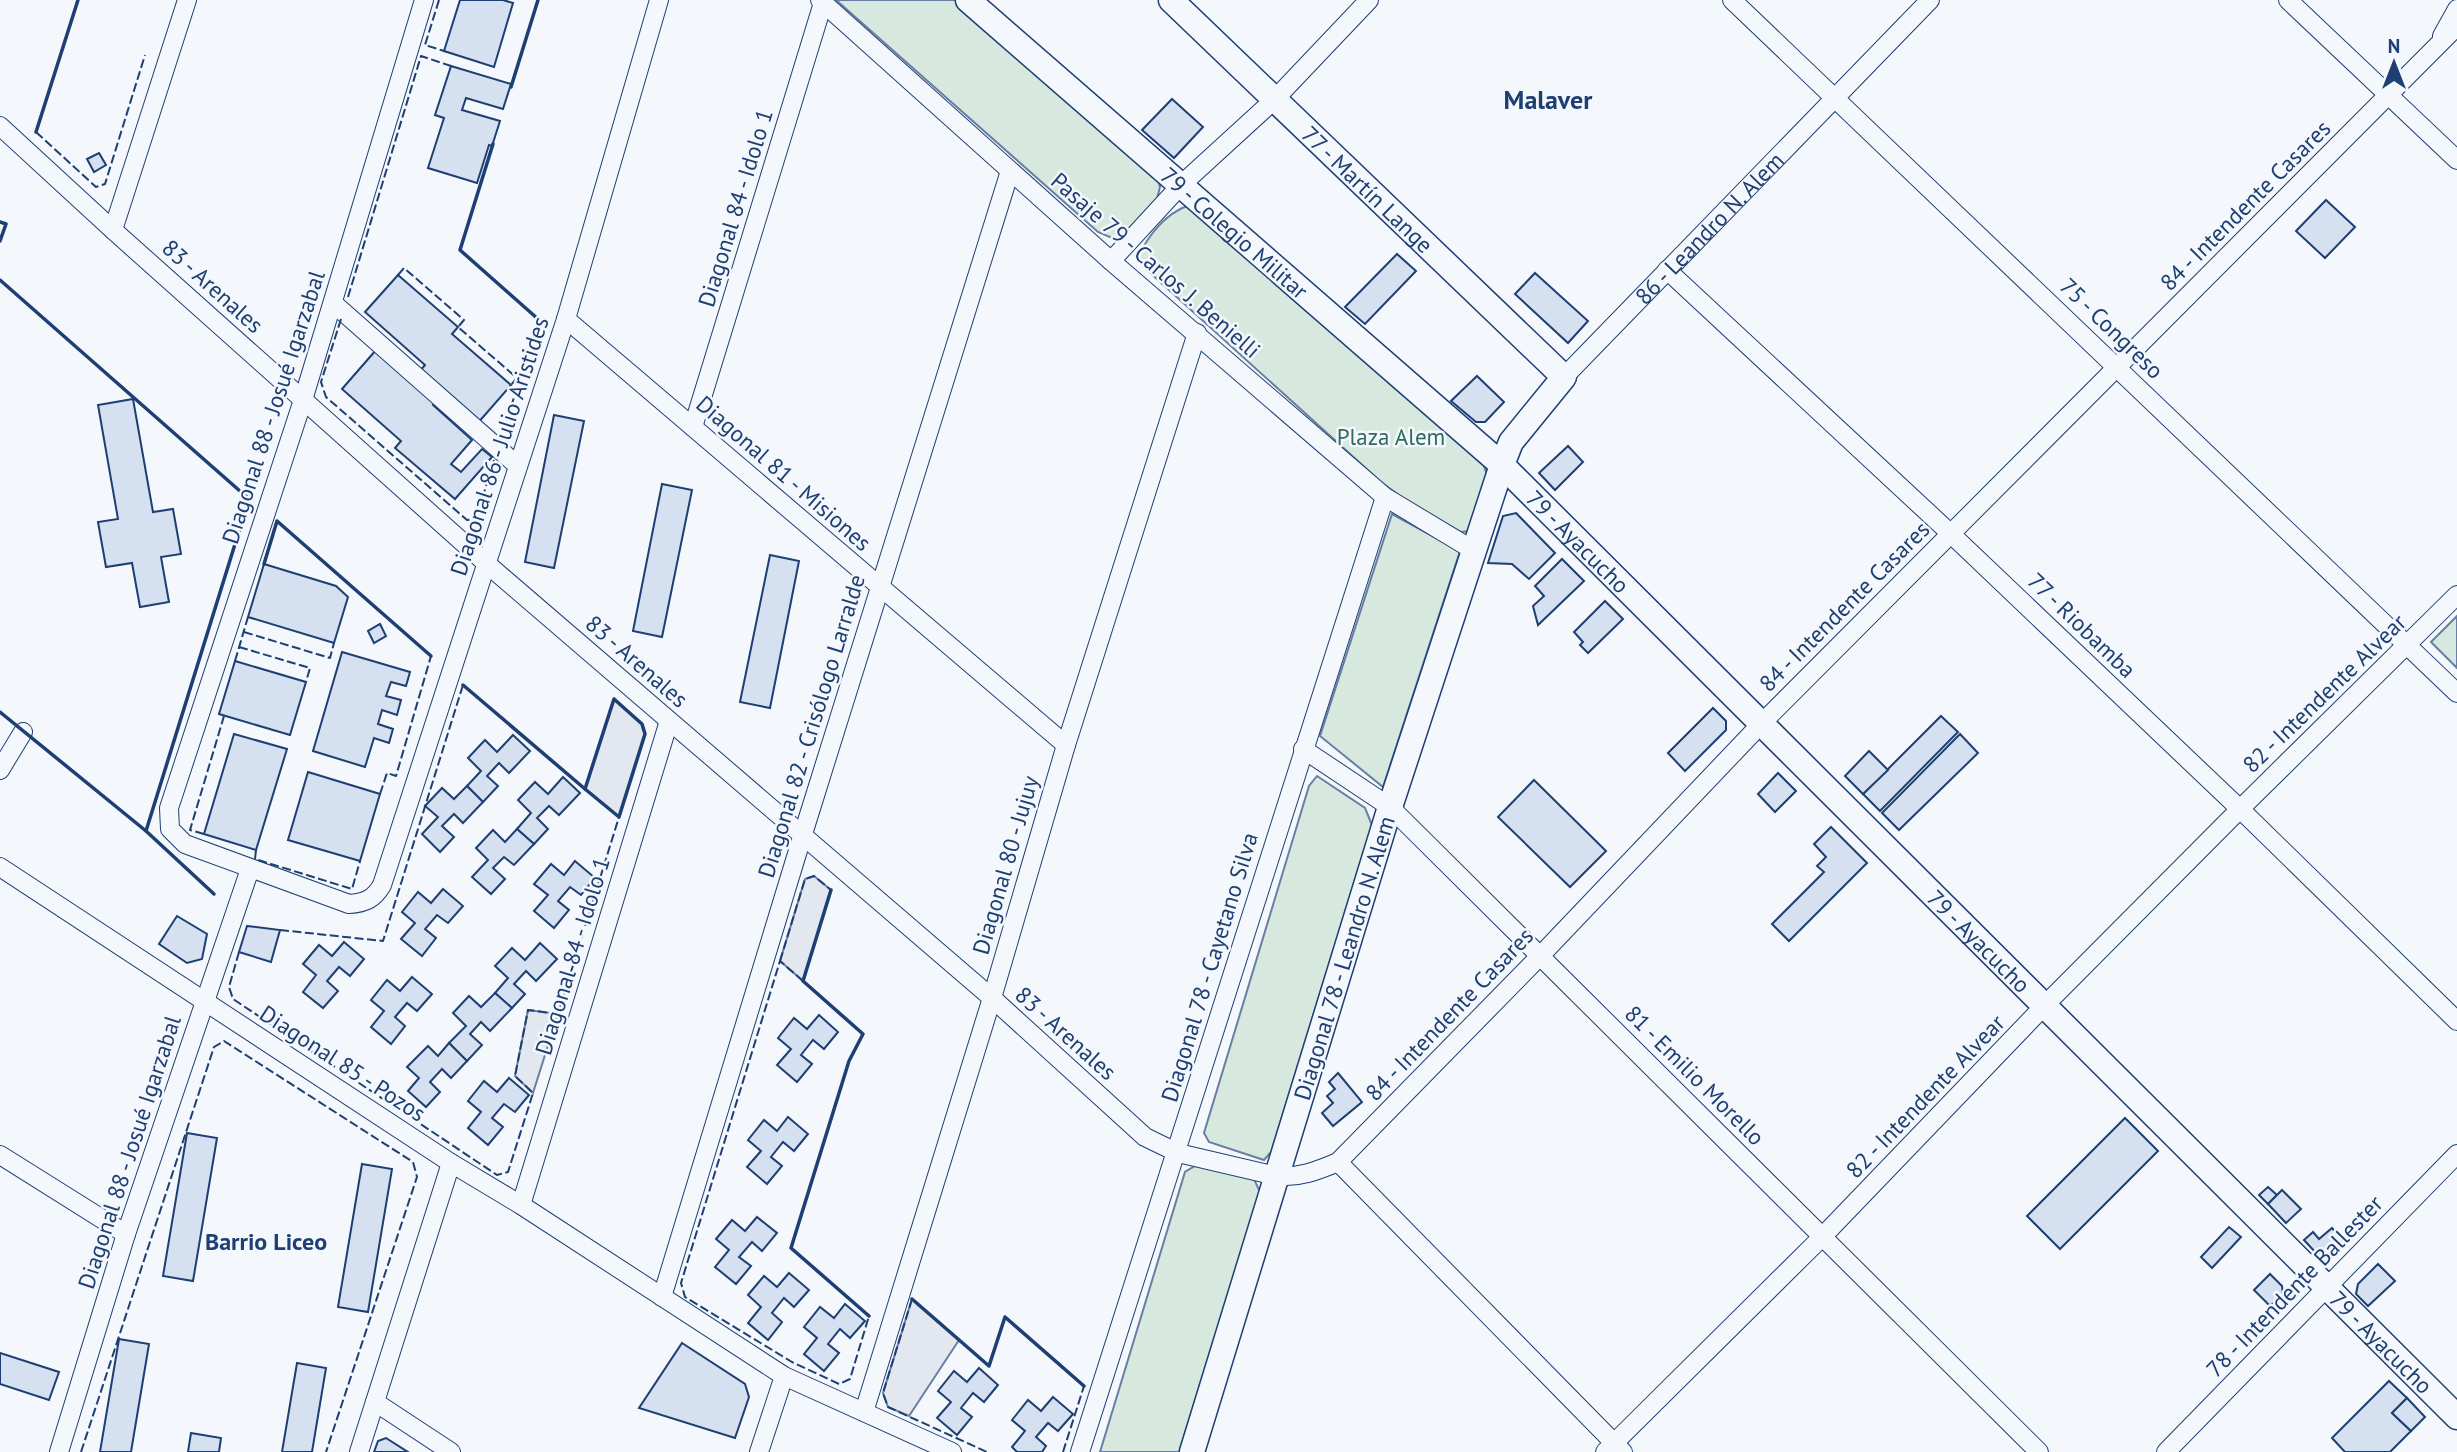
<svg xmlns="http://www.w3.org/2000/svg" width="2457" height="1452" font-family="'PT Sans',sans-serif">
  <style>
    .green { fill: #d7e8df; stroke: #687fa3; stroke-width: 2 }
    .parking { fill: #e3e8f0; stroke: #687fa3; stroke-width: 2 }
    .building { fill: #d5e0f0; stroke: #1d3f73; stroke-width: 2 }
    .lines { fill: none; stroke-linecap: round; stroke-linejoin: round }
    .street-casing { stroke: #1d3f73; stroke-width: 20 }
    .secondary-casing { stroke: #1d3f73; stroke-width: 27 }
    .street { stroke: #f4f7fb; stroke-width: 18 }
    .secondary { stroke: #f4f7fb; stroke-width: 24 }
    .fence { stroke: #1d3f73; stroke-width: 2; stroke-dasharray: 9 3.5; stroke-linecap: butt }
    .wall { stroke: #1d3f73; stroke-width: 3.5 }
    .labels { text-anchor: middle; dominant-baseline: central; stroke-width: 5; stroke-linejoin: round; paint-order: stroke }
    .street-label { font-size: 23px; fill: #1d3f73; stroke: #f4f7fb }
    .park-label { font-size: 23px; fill: #2c6c60; stroke: #f4f7fb }
    .neighbourhood-label { font-size: 24px; font-weight: bold; fill: #1d3f73; stroke: #f4f7fb }
    .quarter-label { font-size: 26px; font-weight: bold; fill: #1d3f73; stroke: #f4f7fb }
  </style>
  <rect width="100%" height="100%" fill="#f4f7fb"/>
  <!-- green -->
  <g class="green">
    <path d="M836 0H957L1157 176 1160 187 1157 199 1121 237 1112 238 1098 232Z"/>
    <path d="M1187 206 1483 463 1487 475 1469 531 1461 532 1407 501 1381 482 1147 270 1138 257C1148 236 1165 214 1187 206Z"/>
    <path d="M1392 514 1460 551 1383 787 1320 736Z"/>
    <path d="M2457 616V668L2431 642Z"/>
    <path d="M1317 776 1365 808 1372 825 1271 1152 1264 1160 1209 1142 1204 1133 1309 786Z"/>
    <path d="M1198 1164 1254 1179 1260 1192 1179 1452H1100L1185 1172Z"/>
  </g>
  <!-- parking -->
  <g class="parking">
    <path d="M614 699 642 724 645 734 619 817 585 789Z"/>
    <path d="M814 876 831 890 803 981 780 961 805 879Z"/>
    <path d="M528 1010 558 1014 533 1093 515 1076Z"/>
    <path d="M912 1299 959 1340 909 1416 888 1407 883 1393Z"/>
  </g>
  <!-- building -->
  <g class="building">
    <path d="M460 0H503L513 3 494 67 444 51Z"/>
    <path d="M451 66 511 84 503 109 466 98 462 110 500 121 492 146 489 145 477 183 428 168 444 118 435 115Z"/>
    <path d="M1172 99 1203 127 1174 158 1142 130Z"/>
    <path d="M99 153 106 165 94 172 87 159Z"/>
    <path d="M2326 200 2355 227 2325 258 2296 231Z"/>
    <path d="M1397 254 1416 271 1365 324 1345 307Z"/>
    <path d="M1535 273 1588 321 1568 343 1515 294Z"/>
    <path d="M398 275 458 327 452 334 511 385 477 424 419 372 425 365 365 312Z"/>
    <path d="M376 350 435 403 433 405 472 440 451 464 461 472 482 449 492 457 455 499 395 448 401 441 342 389Z"/>
    <path d="M1477 376 1504 402 1485 422H1476L1451 401Z"/>
    <path d="M133 399 153 512 173 509 181 554 161 557 169 602 140 607 132 563 106 567 98 522 118 519 98 405Z"/>
    <path d="M554 415 584 421 554 568 525 562Z"/>
    <path d="M1568 446 1583 462 1555 490 1539 473Z"/>
    <path d="M662 484 692 490 662 637 633 631Z"/>
    <path d="M1516 513 1555 553 1529 579 1512 564 1488 563 1503 516Z"/>
    <path d="M770 555 799 561 770 708 740 702Z"/>
    <path d="M1562 559 1584 581 1538 625 1533 606 1544 596 1535 586Z"/>
    <path d="M264 564 336 586 348 597 334 643 248 617Z"/>
    <path d="M1605 601 1623 619 1588 653 1580 645 1583 642 1574 632Z"/>
    <path d="M380 624 386 636 374 643 368 631Z"/>
    <path d="M342 652 410 672 406 686 391 682 386 696 401 700 397 715 382 710 378 724 393 729 389 743 374 738 365 767 313 751Z"/>
    <path d="M235 661 306 682 290 735 219 714Z"/>
    <path d="M1713 708 1726 721V730L1685 771 1668 753Z"/>
    <path d="M1941 716 1958 732 1880 811 1863 794Z"/>
    <path d="M234 734 287 749 256 850 204 834Z"/>
    <path d="M1960 734 1978 753 1899 830 1882 813Z"/>
    <path d="M513 735 530 751 509 773 499 763 487 776 498 786 483 802 467 786 481 771 468 758 485 740 497 752Z"/>
    <path d="M1869 751 1888 770 1863 794 1845 776Z"/>
    <path d="M308 772 380 794 360 861 288 840Z"/>
    <path d="M1778 773 1796 791 1775 812 1758 794Z"/>
    <path d="M563 777 580 793 559 815 549 806 537 818 548 829 534 844 517 829 531 813 518 800 535 782 548 794Z"/>
    <path d="M1534 780 1606 851 1570 887 1498 817Z"/>
    <path d="M467 786 483 802 463 823 454 814 442 826 454 837 440 852 422 834 438 817 425 806 442 788 454 799Z"/>
    <path d="M1831 827 1867 863 1789 941 1772 924 1824 872 1817 866 1826 857 1814 844Z"/>
    <path d="M517 829 534 844 514 865 504 857 493 868 505 879 491 894 472 877 488 860 476 848 493 830 505 842Z"/>
    <path d="M575 861 595 878 581 895 570 887 558 901 569 910 554 928 534 911 548 895 534 884 551 864 564 875Z"/>
    <path d="M443 889 463 906 448 923 437 915 425 929 436 938 422 956 401 939 415 923 402 912 418 892 431 903Z"/>
    <path d="M177 916 207 934 202 959 187 963 159 944Z"/>
    <path d="M247 926 280 930 271 962 239 952Z"/>
    <path d="M344 942 364 959 350 976 339 967 327 981 338 991 323 1008 303 992 316 975 303 964 319 945 332 956Z"/>
    <path d="M540 943 557 959 536 981 526 971 514 984 525 994 512 1008 495 993 508 978 495 966 512 948 525 960Z"/>
    <path d="M412 977 432 994 417 1011 407 1003 395 1017 405 1026 391 1044 371 1027 384 1011 371 1000 387 980 400 991Z"/>
    <path d="M495 993 512 1008 490 1031 481 1022 470 1034 482 1045 467 1061 449 1043 466 1026 453 1013 469 996 481 1007Z"/>
    <path d="M819 1015 838 1032 824 1049 813 1040 801 1055 812 1064 797 1082 777 1065 791 1049 778 1038 794 1018 807 1029Z"/>
    <path d="M449 1043 467 1061 451 1078 442 1069 430 1082 440 1092 426 1107 408 1091 419 1078 407 1067 428 1046 438 1056Z"/>
    <path d="M1338 1073 1362 1102 1333 1126 1322 1113 1333 1103 1327 1096 1335 1089 1329 1082Z"/>
    <path d="M509 1078 529 1095 515 1112 504 1104 492 1118 503 1127 488 1145 468 1128 481 1112 468 1101 484 1081 497 1092Z"/>
    <path d="M788 1117 808 1134 794 1151 783 1142 771 1157 782 1166 767 1184 747 1167 761 1151 748 1140 764 1120 777 1131Z"/>
    <path d="M2125 1118 2158 1151 2060 1249 2027 1216Z"/>
    <path d="M187 1133 217 1138 193 1281 163 1276Z"/>
    <path d="M362 1164 392 1169 368 1312 338 1307Z"/>
    <path d="M2268 1187 2277 1195 2268 1204 2259 1195Z"/>
    <path d="M2282 1190 2301 1209 2286 1223 2268 1204Z"/>
    <path d="M757 1217 777 1233 762 1251 752 1242 739 1257 751 1266 736 1284 715 1267 729 1250 716 1239 732 1220 745 1231Z"/>
    <path d="M2229 1227 2241 1237 2212 1268 2201 1257Z"/>
    <path d="M2332 1228 2342 1240 2326 1255 2317 1254 2304 1240 2313 1232 2319 1239Z"/>
    <path d="M2378 1264 2395 1281 2368 1306 2356 1294 2358 1284Z"/>
    <path d="M789 1273 809 1290 794 1307 784 1298 772 1313 782 1322 768 1340 748 1323 761 1307 748 1295 764 1276 777 1287Z"/>
    <path d="M2270 1274 2282 1286 2283 1295 2270 1306 2254 1290Z"/>
    <path d="M845 1304 865 1321 850 1338 840 1329 828 1344 839 1353 824 1371 804 1354 817 1338 804 1327 820 1307 834 1318Z"/>
    <path d="M119 1339 149 1344 131 1452H100Z"/>
    <path d="M682 1343 745 1384 749 1397 735 1438 639 1408Z"/>
    <path d="M0 1353 59 1372 49 1400 0 1384Z"/>
    <path d="M297 1363 326 1368 312 1452H282Z"/>
    <path d="M979 1368 998 1385 984 1402 973 1393 961 1408 972 1417 957 1435 937 1418 951 1402 938 1391 954 1371 967 1382Z"/>
    <path d="M2389 1381 2407 1398 2392 1413 2411 1431 2390 1452H2345L2332 1438Z"/>
    <path d="M1053 1397 1073 1414 1058 1431 1048 1423 1036 1437 1046 1446 1042 1452H1017L1012 1447 1025 1431 1012 1420 1028 1400 1041 1411Z"/>
    <path d="M2407 1398 2425 1417 2411 1431 2392 1413Z"/>
    <path d="M191 1433 221 1438 219 1452H188Z"/>
    <path d="M386 1438 408 1452H374L378 1441Z"/>
  </g>
  <g class="lines">
    <!-- street casing -->
    <g class="street-casing">
      <g id="street">
        <path d="M424 0 303 400 169 808 170 829 185 844 349 904C365 903 374 899 382 885L566 319 659 0"/>
        <path d="M820 0 1111 261 1385 497 1473 550"/>
        <path d="M1732 0 2457 693"/>
        <path d="M2288 0 2457 160"/>
        <path d="M2442 36 2457 9"/>
        <path d="M0 126 113 230 487 564 992 998 1145 1137 1178 1153 1276 1176C1299 1178 1317 1171 1338 1162L1541 955 1762 723 2457 26"/>
        <path d="M113 230 187 0"/>
        <path d="M1111 261 1181 185 1274 100 1369 0"/>
        <path d="M1667 270 1951 534 2240 809 2457 1021"/>
        <path d="M333 303 518 466"/>
        <path d="M566 319 1066 745"/>
        <path id="s1" d="M1564 377 1930 0"/>
        <path d="M693 427 823 3"/>
        <path d="M1303 749 1390 807 2039 1452"/>
        <path d="M0 770 23 732"/>
        <path d="M0 867 451 1163 521 1205 784 1376 952 1452"/>
        <path d="M0 1155 126 1234"/>
        <path d="M1338 1162 1623 1452"/>
        <path d="M521 1205 669 721"/>
        <path d="M662 1297 803 834 1010 171"/>
        <path d="M375 1402 451 1452"/>
        <path d="M864 1412 992 998 1066 745 1197 333"/>
        <path d="M59 1452 126 1234 250 869"/>
        <path d="M359 1452 451 1163"/>
        <path d="M759 1452 784 1376"/>
        <path d="M1080 1452C1184 1134 1281 814 1385 497"/>
        <path d="M1605 1452 1823 1236 2045 1005 2240 809 2457 595"/>
        <path d="M2166 1452 2457 1154"/>
      </g>
    </g>
    <!-- secondary casing -->
    <g class="secondary-casing">
      <g id="secondary">
        <path id="s2" d="M968 0 1502 465 2457 1417"/>
        <path id="s3" d="M1171 0 1564 377 1511 442 1502 465 1390 807 1192 1452"/>
      </g>
    </g>
    <!-- street -->
    <use href="#street" class="street"/>
    <!-- secondary -->
    <use href="#secondary" class="secondary"/>
    <!-- fence -->
    <g class="fence">
      <path d="M439 0 425 45 444 51"/>
      <path d="M36 132 96 187 105 184 145 55"/>
      <path d="M398 275 404 268 464 320 458 327 517 378 511 385"/>
      <path d="M348 297 421 56 451 66"/>
      <path d="M341 319 321 382 326 397 467 520 476 519 494 460"/>
      <path d="M500 443 538 319"/>
      <path d="M244 632 330 658 334 643"/>
      <path d="M239 647 310 668 306 682"/>
      <path d="M235 661 248 617"/>
      <path d="M380 794 387 773 396 776 431 656"/>
      <path d="M204 834 190 830 224 716"/>
      <path d="M256 850 255 859 352 889 360 861"/>
      <path d="M280 930 383 941 463 685"/>
      <path d="M239 952 229 987 233 999 497 1175 508 1172 533 1093 515 1076 528 1010 558 1014 619 817"/>
      <path d="M780 961 805 879 814 876 831 890"/>
      <path d="M803 981 780 961 681 1283 685 1297 792 1362 839 1384 850 1379 869 1316"/>
      <path d="M912 1299 883 1393 888 1407 987 1452"/>
      <path d="M81 1452 214 1047 224 1041 413 1162 417 1177 326 1452"/>
      <path d="M1063 1452 1084 1386"/>
    </g>
    <!-- wall -->
    <g class="wall">
      <path d="M511 87 538 0"/>
      <path d="M36 132 78 0"/>
      <path d="M493 144 460 250 538 319"/>
      <path d="M0 222 6 224 0 241"/>
      <path d="M0 280 249 499 146 831 0 712"/>
      <path d="M264 564 277 521 431 656"/>
      <path d="M463 685 585 789"/>
      <path d="M614 699 642 724 645 734 619 817 585 789Z"/>
      <path d="M146 831 214 894"/>
      <path d="M831 890 803 981 863 1034 849 1061 791 1248 869 1316"/>
      <path d="M912 1299 989 1366 1005 1317 1084 1386"/>
    </g>
  </g>
  <g class="labels">
    <!-- street labels -->
    <g class="street-label">
      <text stroke="none"><textPath href="#s3" startOffset="273">77 - Martín Lange</textPath></text>
      <text transform="translate(2245 205) rotate(-45)">84 - Intendente Casares</text>
      <text transform="translate(735 208) rotate(-73)">Diagonal 84 - Idolo 1</text>
      <text stroke="none"><textPath href="#s1" startOffset="208">86 - Leandro N. Alem</textPath></text>
      <text stroke="none"><textPath href="#s2" startOffset="354">79 - Colegio Militar</textPath></text>
      <text transform="translate(1156 265) rotate(41)">Pasaje 79 - Carlos J. Benielli</text>
      <text transform="translate(213 286) rotate(42)">83 - Arenales</text>
      <text transform="translate(2112 328) rotate(44)">75 - Congreso</text>
      <text transform="translate(273 407) rotate(-72)">Diagonal 88 - Josué Igarzabal</text>
      <text transform="translate(499 446) rotate(-72)">Diagonal 86 - Julio Aristides</text>
      <text transform="translate(784 473) rotate(41)">Diagonal 81 - Misiones</text>
      <text stroke="none"><textPath href="#s2" startOffset="816">79 - Ayacucho</textPath></text>
      <text transform="translate(1844 606) rotate(-45)">84 - Intendente Casares</text>
      <text transform="translate(2082 625) rotate(44)">77 - Riobamba</text>
      <text transform="translate(637 661) rotate(41)">83 - Arenales</text>
      <text transform="translate(2324 693) rotate(-44)">82 - Intendente Alvear</text>
      <text transform="translate(811 726) rotate(-73)">Diagonal 82 - Crisólogo Larralde</text>
      <text transform="translate(1005 865) rotate(-74)">Diagonal 80 - Jujuy</text>
      <text stroke="none"><textPath href="#s2" startOffset="1382">79 - Ayacucho</textPath></text>
      <text transform="translate(572 956) rotate(-73)">Diagonal 84 - Idolo 1</text>
      <text transform="translate(1344 958) rotate(-73)">Diagonal 78 - Leandro N. Alem</text>
      <text transform="translate(1209 967) rotate(-73)">Diagonal 78 - Cayetano Silva</text>
      <text transform="translate(1449 1014) rotate(-46)">84 - Intendente Casares</text>
      <text transform="translate(1066 1033) rotate(42)">83 - Arenales</text>
      <text transform="translate(343 1063) rotate(33)">Diagonal 85 - Pozos</text>
      <text transform="translate(1695 1075) rotate(45)">81 - Emilio Morello</text>
      <text transform="translate(1925 1096) rotate(-46)">82 - Intendente Alvear</text>
      <text transform="translate(129 1152) rotate(-72)">Diagonal 88 - Josué Igarzabal</text>
      <text transform="translate(2294 1286) rotate(-46)">78 - Intendente Ballester</text>
      <text stroke="none"><textPath href="#s2" startOffset="1950">79 - Ayacucho</textPath></text>
    </g>
    <!-- park labels -->
    <g class="park-label">
      <text x="1391" y="436">Plaza Alem</text>
    </g>
    <!-- neighbourhood labels -->
    <g class="neighbourhood-label">
      <text x="266" y="1241">Barrio Liceo</text>
    </g>
    <!-- quarter labels -->
    <g class="quarter-label">
      <text x="1548" y="99">Malaver</text>
    </g>
  </g>
  <!-- north arrow -->
  <g transform="translate(2394 63)" stroke="#f4f7fb" stroke-width="5" paint-order="stroke">
  <path d="M0-5L12 26L0 18L-12 26Z" fill="#1d3f73"/>
  <text y="-10" font-size="19" font-weight="bold" text-anchor="middle" fill="#1d3f73">N</text>
  </g>
</svg>
